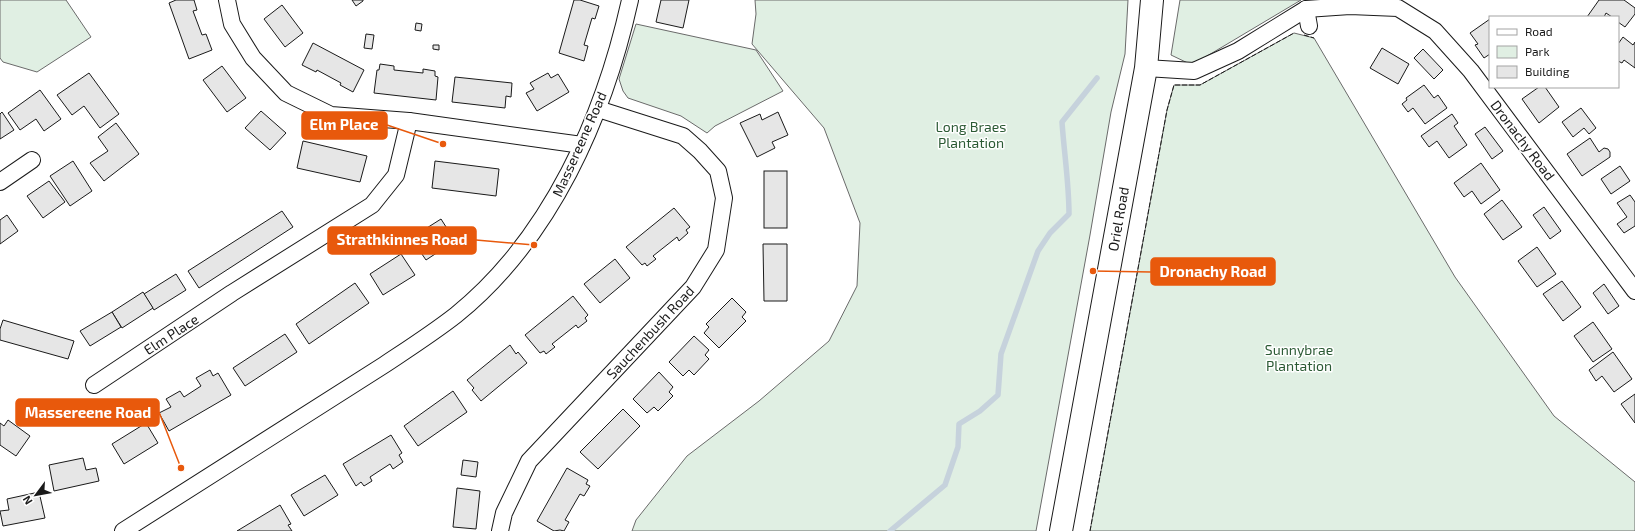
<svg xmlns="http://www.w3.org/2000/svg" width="1635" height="531" font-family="'Exo 2',sans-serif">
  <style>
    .green { fill: #e0efe3; stroke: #6a6a6a }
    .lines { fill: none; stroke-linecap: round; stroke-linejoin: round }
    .stream { stroke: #c6d2dc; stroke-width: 5.5 }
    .building { fill: #e6e6e6; stroke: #1a1a1a }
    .street-casing { stroke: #1a1a1a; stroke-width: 18 }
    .primary-casing { stroke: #1a1a1a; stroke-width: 24 }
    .street { stroke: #fff; stroke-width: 16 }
    .primary { stroke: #fff; stroke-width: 22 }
    .fence { stroke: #1a1a1a; stroke-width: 1; stroke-dasharray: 5 2; stroke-linecap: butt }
    .labels { text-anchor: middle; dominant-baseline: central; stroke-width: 3; stroke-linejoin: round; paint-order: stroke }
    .park-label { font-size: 14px; fill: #2b5a34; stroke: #fff }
    .street-label { font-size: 14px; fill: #1a1a1a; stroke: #fff }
    .leader { fill: none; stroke: #e8590c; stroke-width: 1.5 }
    .callout-dot { fill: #e8590c; stroke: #fff; stroke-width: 1.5 }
    .callout { fill: #e8590c; stroke: #e8590c; stroke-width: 1.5 }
    .callout-label { font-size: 15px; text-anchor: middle; font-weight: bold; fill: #fff }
  </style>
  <rect width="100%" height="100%" fill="#fff"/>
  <!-- green -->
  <g class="green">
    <path d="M0 0H66L91 37 37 72 3 62 0 58Z"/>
    <path d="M755 0H1128L1125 54 1111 112 1090 235 1036 531H632L636 520 687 456 759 401 829 341 857 286 860 223 824 128 752 44 756 14Z"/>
    <path d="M1180 0H1301L1192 65 1171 55Z"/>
    <path d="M636 24 756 50 783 91 715 126 707 133 681 116 628 98 623 91 619 79Z"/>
    <path d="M1294 33 1314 38 1455 277 1554 416 1635 482V531H1090L1167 110 1174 85H1200Z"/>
  </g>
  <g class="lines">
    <!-- stream -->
    <path class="stream" d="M890 531 945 485 958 447 959 424 980 411 998 395 1001 354 1038 251 1050 233 1069 214C1069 183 1064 152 1062 122L1097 78"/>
  </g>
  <!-- building -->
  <g class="building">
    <path d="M176 0H194L197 10 193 11 202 35 206 34 212 50 189 59 169 3Z"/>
    <path d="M352 0H363V1L356 6Z"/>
    <path d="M574 0H580L599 6 595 19 592 18 584 45 588 46 584 61 559 53Z"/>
    <path d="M661 0H689L683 28 656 22Z"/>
    <path d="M1599 0H1624L1635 8V14L1625 27 1618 22V17H1612L1606 13 1604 17H1587Z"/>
    <path d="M282 5 303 33 285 47 264 19Z"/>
    <path d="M1490 19V54L1484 58 1475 45 1478 44 1470 33Z"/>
    <path d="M416 23 422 24 421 31 415 30Z"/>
    <path d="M366 34 374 35 372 49 364 48Z"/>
    <path d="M1623 37 1633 45 1635 42V68L1624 60 1622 63 1618 61V44Z"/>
    <path d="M313 43 364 70 353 92 340 85 341 83 317 70 316 72 302 65Z"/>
    <path d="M433 45H439V50L433 49Z"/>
    <path d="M1382 48 1409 64 1398 84 1370 68Z"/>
    <path d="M1423 49 1443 70 1434 79 1414 58Z"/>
    <path d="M380 64 394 66V70L423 73V69L435 71V76L438 77 436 100 374 93 377 70H379Z"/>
    <path d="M222 66 246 98 227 112 203 80Z"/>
    <path d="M89 73 119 114 100 128 84 106 72 115 57 95Z"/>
    <path d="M548 73 551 78 558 74 569 92 537 111 526 93 534 89 530 83Z"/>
    <path d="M455 77 512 83 511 97 506 96 505 108 452 102Z"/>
    <path d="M1424 85 1434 98 1438 95 1447 108 1425 124 1413 108 1408 112 1402 104 1407 100 1406 98Z"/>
    <path d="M1539 87H1545L1559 107 1539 123 1522 99Z"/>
    <path d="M40 90 61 119 44 131 36 119 20 130 8 113Z"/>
    <path d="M1581 108 1596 128 1589 134 1584 128 1573 137 1562 122Z"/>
    <path d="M261 111 286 133 270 150 245 128Z"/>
    <path d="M2 112 14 130 0 139V114Z"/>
    <path d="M778 112 788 135 772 142 775 148 757 157 740 123 760 114 762 120Z"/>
    <path d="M1452 114 1458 123 1454 126 1467 145 1449 158 1437 141 1429 147 1421 136Z"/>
    <path d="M116 123 139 154 104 181 90 163 108 151 98 137Z"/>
    <path d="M1485 127 1503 151 1492 159 1475 134Z"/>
    <path d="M1590 138 1599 152 1604 148 1608 149 1610 152V157L1582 176 1567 154Z"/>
    <path d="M303 141 367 156 360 182 297 168Z"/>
    <path d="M73 161 92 191 70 206 50 176Z"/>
    <path d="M435 161 499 169 496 196 432 188Z"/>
    <path d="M1481 163 1500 190 1481 204 1472 191 1464 197 1454 183Z"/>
    <path d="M1620 166 1630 181 1611 194 1601 179Z"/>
    <rect x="764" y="171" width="23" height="57"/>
    <path d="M49 181 65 202 43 218 27 196Z"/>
    <path d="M1630 195 1635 202V226L1624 233 1617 224 1627 217 1617 203Z"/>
    <path d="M1502 200 1522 227 1503 240 1484 214Z"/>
    <path d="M1544 207 1561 231 1550 239 1533 215Z"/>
    <path d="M674 208 690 227 686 230 688 233 679 241 677 237 653 256 656 259 647 266 645 263 642 265 626 247Z"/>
    <path d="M282 211 293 227 199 288 188 271Z"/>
    <path d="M7 215 18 231 0 244V220Z"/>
    <path d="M441 219 455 241 426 260 411 238Z"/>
    <path d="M763 244H787V301H764Z"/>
    <path d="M1537 247 1556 274 1537 287 1518 261Z"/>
    <path d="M401 254 415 275 383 295 370 274Z"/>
    <path d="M615 259 630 278 600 303 584 284Z"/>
    <path d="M176 274 186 290 154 310 144 294Z"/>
    <path d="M1562 281 1581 307 1563 321 1543 294Z"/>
    <path d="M355 283 369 303 309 344 296 324Z"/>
    <path d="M1604 284 1619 306 1608 314 1593 293Z"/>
    <path d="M143 292 153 308 122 328 112 312Z"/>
    <path d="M573 296 588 315 585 318 587 321 578 328 576 325 552 344 555 347 546 354 544 351 540 353 525 335Z"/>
    <path d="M732 298 746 312 742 317 746 321 719 348 704 333 709 327 706 324Z"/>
    <path d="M112 312 121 327 90 346 80 331Z"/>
    <path d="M3 320 74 341 68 359 0 340V329Z"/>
    <path d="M1593 322 1612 349 1593 362 1574 336Z"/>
    <path d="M285 334 297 352 245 386 233 368Z"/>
    <path d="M694 336 709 350 705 355 709 359 694 375 689 370 683 376 669 362Z"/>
    <path d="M510 345 516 354 518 352 527 363 481 401 472 390 474 388 467 380Z"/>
    <path d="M1613 352 1632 379 1614 392 1602 376 1596 381 1589 370Z"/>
    <path d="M210 370 213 376 218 373 231 395 169 431 159 413 171 407 166 399 180 391 184 397 201 386 196 378Z"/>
    <path d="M659 372 673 387 669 392 673 396 658 411 654 407 647 413 633 399Z"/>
    <path d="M453 391 467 412 418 446 404 426Z"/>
    <path d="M1635 394V423L1621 404Z"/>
    <path d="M623 409 640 426 598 469 580 452Z"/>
    <path d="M8 420 30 436 16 456 0 445V423L4 426Z"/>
    <path d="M146 423 158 443 124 464 112 444Z"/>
    <path d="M391 435 402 453 399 455 403 462 393 469 390 464 370 477 372 481 364 486 361 482 356 486 343 464Z"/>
    <path d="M83 458 86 470 96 468 99 481 54 491 49 465Z"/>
    <path d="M463 460 478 462 476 477 461 475Z"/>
    <path d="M567 468 588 480 586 484 590 486 584 496 580 494 565 520 569 522 564 531 560 530 554 531 537 521Z"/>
    <path d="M325 475 338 495 304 516 291 495Z"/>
    <path d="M457 488 480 491 476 529 453 527Z"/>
    <path d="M39 492 45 518 3 526 0 511 9 510 7 499Z"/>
    <path d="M280 505 291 524 288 525 292 531H237Z"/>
  </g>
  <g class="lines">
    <!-- street casing -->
    <g class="street-casing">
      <g id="street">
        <path d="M227 0 232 24 253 58 286 93 331 115 409 121 582 145"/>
        <path d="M1306 9 1309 26"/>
        <path d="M1146 68 1194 71 1238 51 1306 9 1350 6 1398 8 1435 31 1471 71 1635 291"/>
        <path d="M0 182 32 160"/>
        <path d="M94 385 232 293 372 205 396 175 409 121"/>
        <path d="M123 531 384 365C408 349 433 333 456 315 551 238 604 117 630 0"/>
        <path d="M500 531 504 513 529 461 693 287 716 250 724 198 718 171 700 151 683 136 598 109"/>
      </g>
    </g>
    <!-- primary casing -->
    <g class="primary-casing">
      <path id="primary" d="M1061 531 1146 68 1152 0"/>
    </g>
    <!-- street -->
    <use href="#street" class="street"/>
    <!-- primary -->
    <use href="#primary" class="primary"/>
    <!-- fence -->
    <g class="fence">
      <path d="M1304 35 1314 38"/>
      <path d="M1090 531 1167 110 1174 85H1200L1294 33"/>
    </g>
  </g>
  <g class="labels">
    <!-- park labels -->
    <g class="park-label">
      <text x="971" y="126">Long Braes<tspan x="971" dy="16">Plantation</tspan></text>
      <text x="1299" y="349">Sunnybrae<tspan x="1299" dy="16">Plantation</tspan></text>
    </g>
    <!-- street labels -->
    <g class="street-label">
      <text transform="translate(1523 140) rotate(53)">Dronachy Road</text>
      <text transform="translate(579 144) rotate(-66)">Massereene Road</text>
      <text transform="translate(1118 219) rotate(-80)">Oriel Road</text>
      <text transform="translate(650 332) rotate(-47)">Sauchenbush Road</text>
      <text transform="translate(171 334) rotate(-33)">Elm Place</text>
    </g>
  </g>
  <!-- callouts -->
  <path class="leader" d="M443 144L387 125M534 245L476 240M1093 271L1151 272M181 468L159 412"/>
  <g class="callout-dot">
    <circle cx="443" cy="144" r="4"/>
    <circle cx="534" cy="245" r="4"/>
    <circle cx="1093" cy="271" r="4"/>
    <circle cx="181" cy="468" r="4"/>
  </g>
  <g class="callout">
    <rect x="302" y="112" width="85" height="27" rx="4"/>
    <rect x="328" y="227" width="148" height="27" rx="4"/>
    <rect x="1151" y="258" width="124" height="27" rx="4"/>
    <rect x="16" y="399" width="143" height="27" rx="4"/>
  </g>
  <g class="callout-label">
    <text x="344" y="130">Elm Place</text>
    <text x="402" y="245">Strathkinnes Road</text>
    <text x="1213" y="277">Dronachy Road</text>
    <text x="88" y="418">Massereene Road</text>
  </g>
  <!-- legend -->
  <rect x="1489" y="16" width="130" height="72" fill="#ffffff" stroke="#a3a3a3"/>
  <rect x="1497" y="29" width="20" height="6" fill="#ffffff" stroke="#a3a3a3"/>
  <text x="1525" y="36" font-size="12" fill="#1a1a1a">Road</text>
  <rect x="1497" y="46" width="20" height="12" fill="#e0efe3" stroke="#a3a3a3"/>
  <text x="1525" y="56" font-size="12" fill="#1a1a1a">Park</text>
  <rect x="1497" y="66" width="20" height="12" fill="#e6e6e6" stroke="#a3a3a3"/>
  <text x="1525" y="76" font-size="12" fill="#1a1a1a">Building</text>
  <!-- north arrow -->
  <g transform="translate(36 495) rotate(238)" stroke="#ffffff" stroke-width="3" paint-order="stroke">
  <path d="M0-3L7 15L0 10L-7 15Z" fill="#1a1a1a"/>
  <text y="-6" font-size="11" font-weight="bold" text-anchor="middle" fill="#1a1a1a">N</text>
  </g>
</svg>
